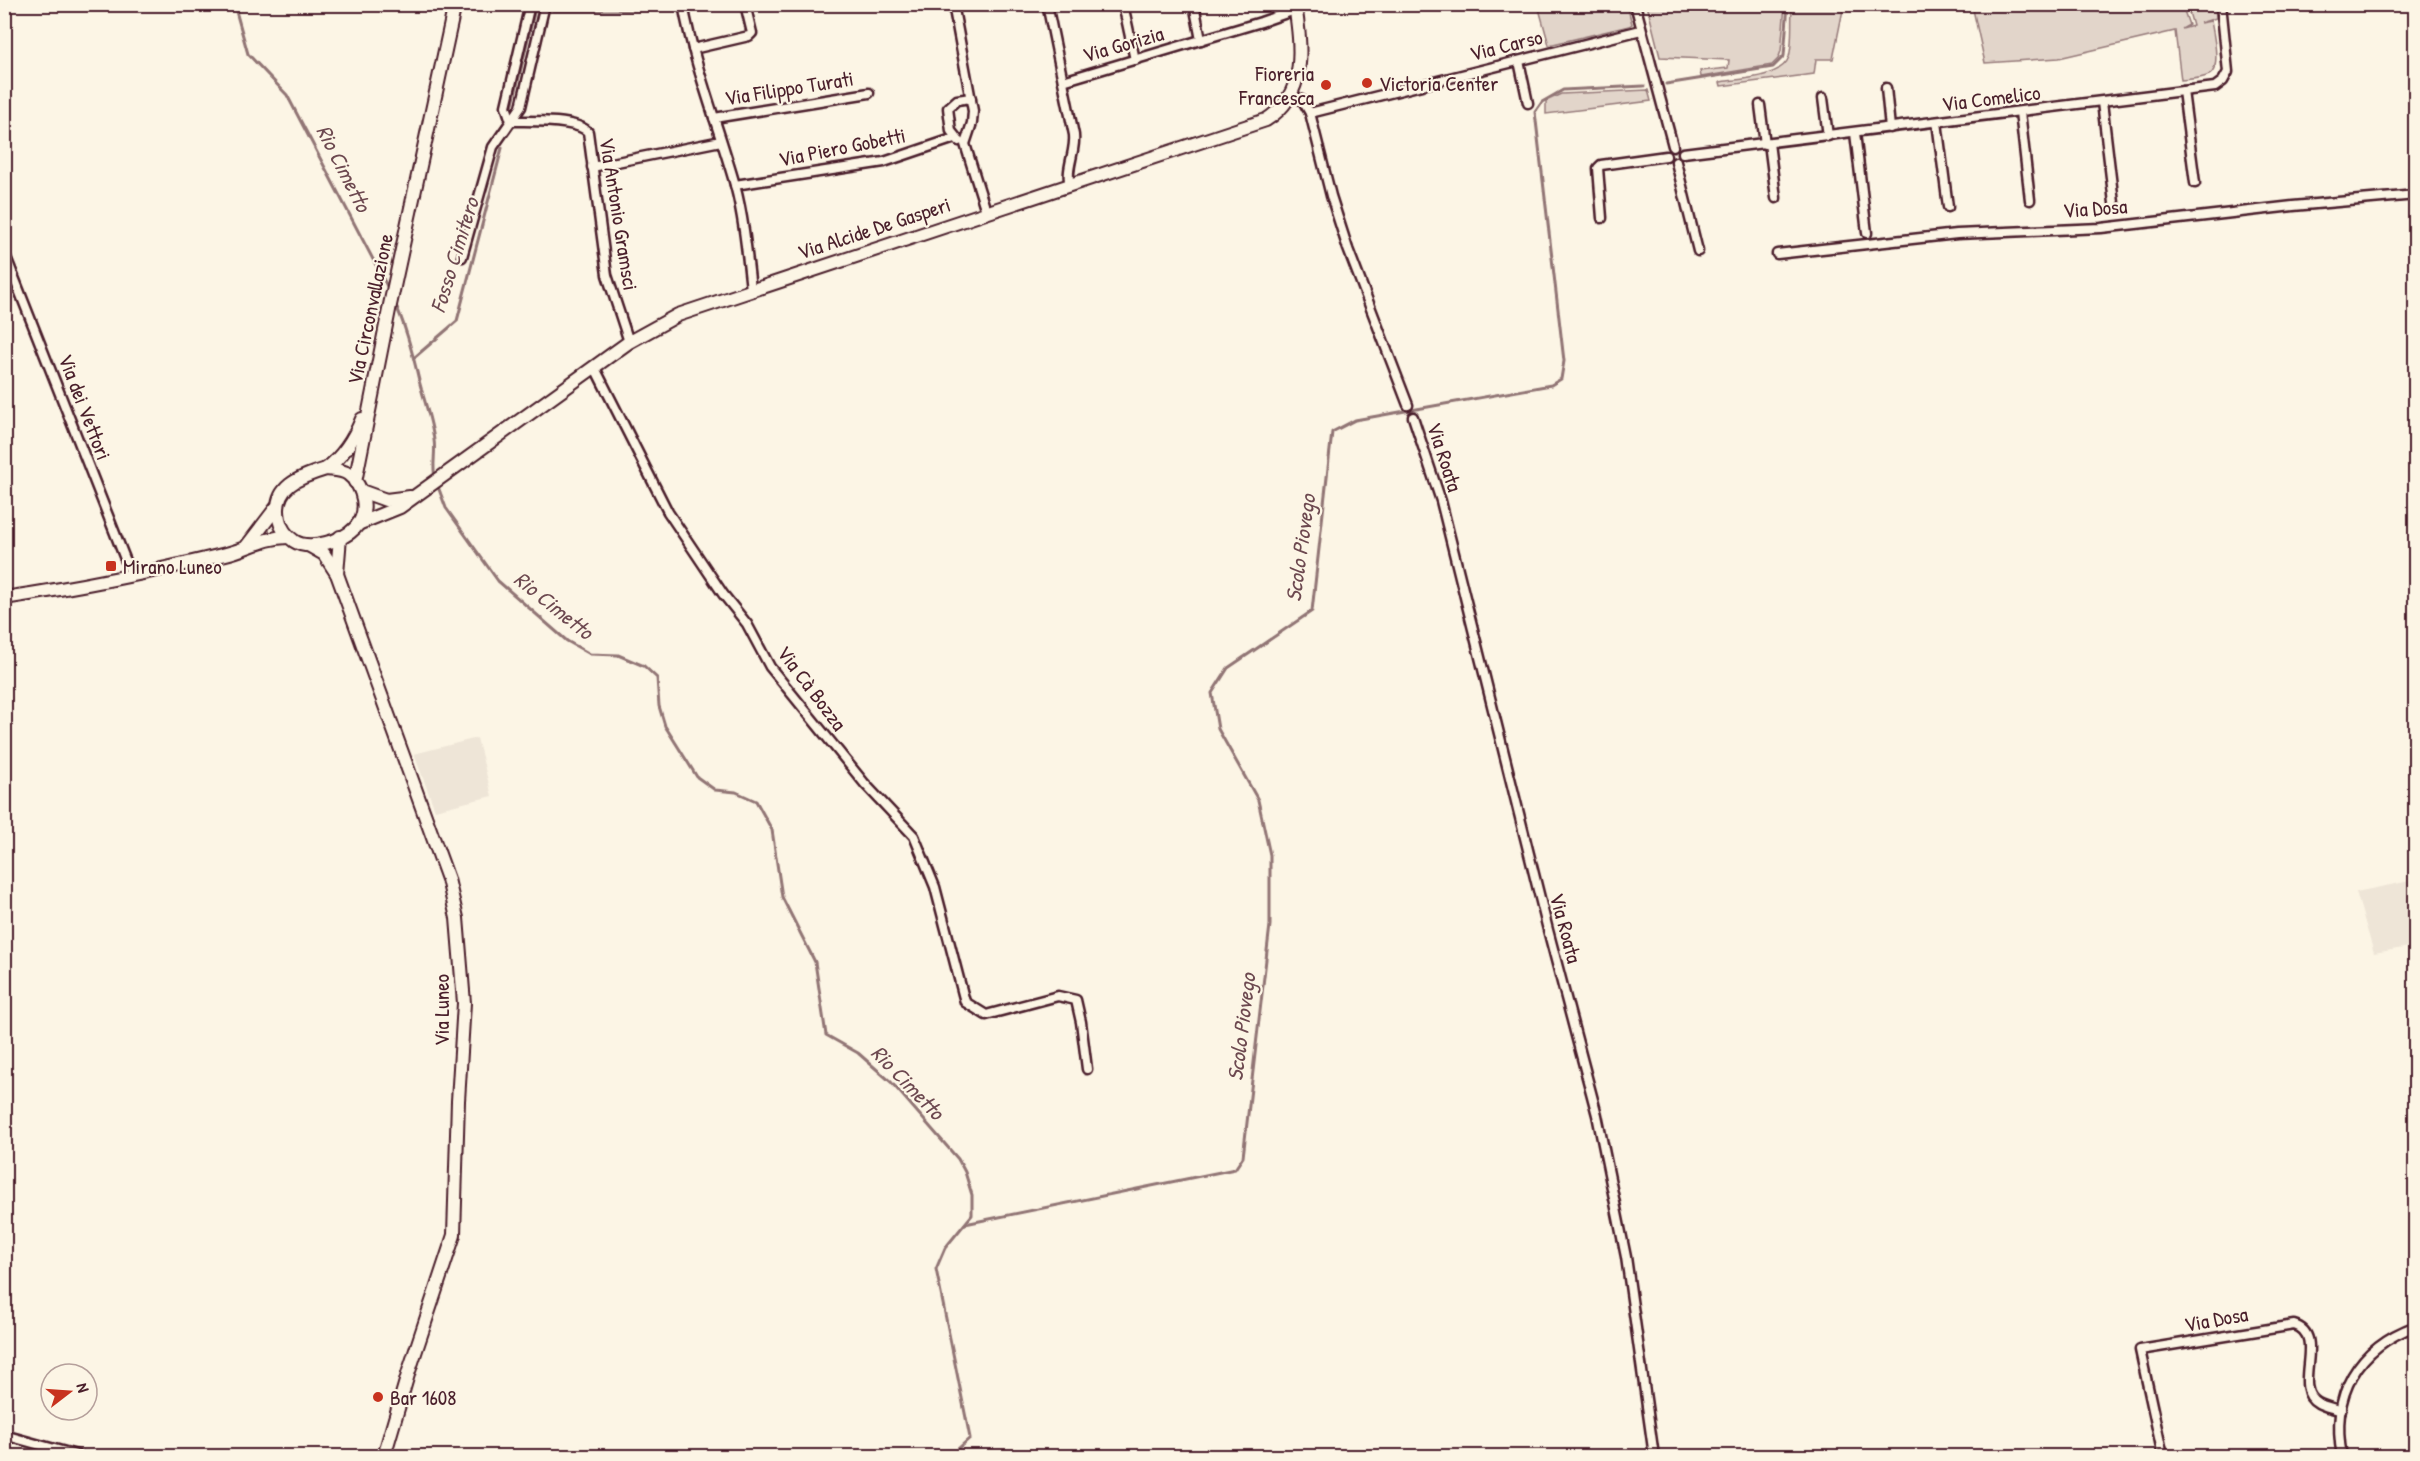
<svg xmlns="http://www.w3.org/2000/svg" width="2420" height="1461" font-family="'Patrick Hand',sans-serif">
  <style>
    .built { fill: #eee5d7 }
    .green { fill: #e2d5ca; stroke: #967a7a; stroke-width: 1.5 }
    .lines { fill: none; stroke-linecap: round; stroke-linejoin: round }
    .stream { stroke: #917474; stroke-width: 3 }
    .street-casing { stroke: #4a1f2b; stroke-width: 13 }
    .secondary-casing { stroke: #4a1f2b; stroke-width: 16 }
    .street { stroke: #fcf5e5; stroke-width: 8 }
    .secondary { stroke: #fcf5e5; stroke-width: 12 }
    .poi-dot { fill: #c8321e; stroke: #fcf5e5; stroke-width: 2 }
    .labels { text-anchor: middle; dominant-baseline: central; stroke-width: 4.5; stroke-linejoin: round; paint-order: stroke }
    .street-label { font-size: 21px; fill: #4a1f2b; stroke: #fcf5e5 }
    .poi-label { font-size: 21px; fill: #4a1f2b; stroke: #fcf5e5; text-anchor: start }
    .water-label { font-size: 22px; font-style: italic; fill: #6d4950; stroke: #fcf5e5 }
  </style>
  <rect width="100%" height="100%" fill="#fcf5e5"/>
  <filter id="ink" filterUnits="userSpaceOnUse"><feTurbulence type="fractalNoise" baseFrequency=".0167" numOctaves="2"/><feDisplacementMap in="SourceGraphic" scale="12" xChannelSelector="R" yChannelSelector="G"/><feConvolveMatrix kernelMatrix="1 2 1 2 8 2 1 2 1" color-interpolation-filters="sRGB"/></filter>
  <g filter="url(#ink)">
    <!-- built -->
    <g class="built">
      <path d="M477 738 492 796 435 810 414 754Z"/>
      <path d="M2415 880V946L2374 953 2356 892Z"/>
    </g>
    <!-- green -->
    <g class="green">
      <path d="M555 4H673L674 10 553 11Z"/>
      <path d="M1538 5H1627L1632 24 1629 26 1549 45Z"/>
      <path d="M1647 5H1785L1781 51 1778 59 1772 65 1701 77 1700 71 1728 68 1729 60 1660 57Z"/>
      <path d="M1792 5H1844L1833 59H1816L1814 74 1721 86 1720 82C1739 79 1782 78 1789 57 1793 43 1791 19 1792 5Z"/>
      <path d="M1972 5H2182L2189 25 2182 29 2193 26 2187 5H2215L2216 18 2200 23 2211 21C2213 33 2222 69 2209 75 2201 79 2190 79 2181 80L2175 31 2059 58 1985 63Z"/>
      <path d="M1648 90 1651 101 1546 114V101L1561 94Z"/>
    </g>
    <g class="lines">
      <!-- stream -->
      <g class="stream">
        <path d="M234 4 248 54 287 95 389 290"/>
        <path d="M1666 84 1773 67 1784 56 1788 4"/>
        <path d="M512 107 536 4"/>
        <path d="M394 301C405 324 411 348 417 372 422 395 431 417 434 440 436 453 432 465 435 477"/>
        <path d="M415 357 457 321 502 148"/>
        <path d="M437 484 446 508 498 581 567 641 590 654 618 655 644 666 657 678 659 706 665 726 697 777 715 790 736 792 756 801 772 830 782 897 815 962 826 1035 858 1053 891 1082 958 1159 965 1172 972 1195V1215L945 1248 936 1269 970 1438 950 1456"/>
        <path d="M965 1224 1235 1169 1243 1157 1270 925V855L1258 800 1218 729 1212 693 1228 668 1312 611 1332 432 1355 420 1551 385 1561 379 1564 361 1535 112 1542 102 1563 90 1644 86"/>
      </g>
      <!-- street casing -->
      <g class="street-casing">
        <g id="street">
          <path d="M683 4C694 66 718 125 735 185 744 219 747 254 751 289"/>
          <path d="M953 4 973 111 972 123 965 144 986 211"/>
          <path d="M1047 4 1074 135C1076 151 1065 170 1070 185"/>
          <path d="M1123 4 1135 60"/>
          <path d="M1194 4 1201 40"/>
          <path d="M1635 4 1673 146"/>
          <path d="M693 49 749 36 752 33 745 4"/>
          <path d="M1519 61 1528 103"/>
          <path d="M1063 81 1261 22 1295 10"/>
          <path d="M1886 88 1890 128"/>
          <path d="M2183 91 2195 183"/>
          <path d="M1292 95 1303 101 1310 113 1331 196 1348 249 1408 405"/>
          <path d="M1823 98 1828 136"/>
          <path d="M2102 102 2114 203"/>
          <path d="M1760 105 1765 144"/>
          <path d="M2020 112 2030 200"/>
          <path d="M1310 113 1641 30"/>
          <path d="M714 118 869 93"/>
          <path d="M511 121C528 121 577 119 588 132L607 275 629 342"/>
          <path d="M511 121 506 106 530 4"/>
          <path d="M1937 122 1948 207"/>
          <path d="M1855 133 1867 233"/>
          <path d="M959 141 951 131 948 108 957 100 971 98"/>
          <path d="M1769 143 1776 198"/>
          <path d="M1683 153 2215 87 2223 81 2228 72 2221 4"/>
          <path d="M1676 162 1698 251"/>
          <path d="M592 167 721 141"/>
          <path d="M735 185 884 162 955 138"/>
          <path d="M1602 218 1598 168 1601 165 1666 156"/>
          <path d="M4 252 131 574"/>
          <path d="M1777 254 1957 234 2101 228 2293 206 2416 195"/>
          <path d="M462 257 493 147 521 107 545 4"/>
          <path d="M595 368 668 512 723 594 747 624 770 667 865 784 914 836 935 887 965 1002 986 1015 1058 996 1076 1000 1081 1022 1087 1069"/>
          <path d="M1413 417 1441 501 1548 930 1597 1115 1626 1257 1654 1456"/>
          <path d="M4 1435 80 1456"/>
          <path d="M2163 1456 2140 1350 2294 1325C2328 1335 2290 1388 2318 1403 2325 1407 2334 1408 2341 1411"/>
          <path d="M2342 1456C2330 1395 2357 1347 2416 1326"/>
        </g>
      </g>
      <!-- secondary casing -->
      <g class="secondary-casing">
        <g id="secondary">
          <path d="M326 469C333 470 343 470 348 474 364 486 370 513 355 528 343 541 309 551 294 541 287 536 281 529 279 519 272 487 299 477 326 469Z"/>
          <path d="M326 469C343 456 354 439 362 419"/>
          <path d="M355 482 390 305 455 4"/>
          <path d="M361 491 386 500 410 497"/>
          <path d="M358 524 400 507 629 342 678 315 1266 120C1308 94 1301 47 1295 4"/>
          <path d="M247 546 276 508"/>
          <path d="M310 546 324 554 337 574 448 879 457 918 464 1003 458 1101 454 1235 409 1371 384 1456"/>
          <path d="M337 574 340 537"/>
          <path d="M4 598C79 587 153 572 226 554 248 549 264 537 288 537"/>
        </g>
      </g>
      <!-- street -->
      <use href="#street" class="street"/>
      <!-- secondary -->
      <use href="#secondary" class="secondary"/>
    </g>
  </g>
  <!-- markers -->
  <g class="poi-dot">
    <circle cx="1367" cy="83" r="6"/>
    <circle cx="1326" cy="85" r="6"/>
    <rect x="105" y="560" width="12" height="12" rx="3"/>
    <circle cx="378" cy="1397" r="6"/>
  </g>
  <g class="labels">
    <!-- street labels -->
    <g class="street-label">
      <text transform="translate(1123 44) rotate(-16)">Via Gorizia</text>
      <text transform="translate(1506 45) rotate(-14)">Via Carso</text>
      <text transform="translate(789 88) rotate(-9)">Via Filippo Turati</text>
      <text transform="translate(1991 98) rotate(-7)">Via Comelico</text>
      <text transform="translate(842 147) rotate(-11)">Via Piero Gobetti</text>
      <text transform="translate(2095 208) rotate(-4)">Via Dosa</text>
      <text transform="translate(619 214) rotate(81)">Via Antonio Gramsci</text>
      <text transform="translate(874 228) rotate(-18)">Via Alcide De Gasperi</text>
      <text transform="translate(370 309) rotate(-78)">Via Circonvallazione</text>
      <text transform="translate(85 407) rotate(69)">Via dei Vettori</text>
      <text transform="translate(1445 457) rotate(72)">Via Roata</text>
      <text transform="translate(812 688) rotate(53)">Via Cà Bozza</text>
      <text transform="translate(1566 928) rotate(75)">Via Roata</text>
      <text transform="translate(441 1010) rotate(-90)">Via Luneo</text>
      <text transform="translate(2216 1319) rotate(-10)">Via Dosa</text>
    </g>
    <!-- poi labels -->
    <g class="poi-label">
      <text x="1314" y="73" text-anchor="end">Fioreria<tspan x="1314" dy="24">Francesca</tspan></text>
      <text x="1379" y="83">Victoria Center</text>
      <text x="123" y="566">Mirano Luneo</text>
      <text x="390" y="1397">Bar 1608</text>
    </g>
    <!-- water labels -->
    <g class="water-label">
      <text transform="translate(344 168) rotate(63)">Rio Cimetto</text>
      <text transform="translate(454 255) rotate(-73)">Fosso Cimitero</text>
      <text transform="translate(1300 548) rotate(-82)">Scolo Piovego</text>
      <text transform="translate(554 605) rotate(39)">Rio Cimetto</text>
      <text transform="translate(1241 1027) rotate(-83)">Scolo Piovego</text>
      <text transform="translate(908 1082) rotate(46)">Rio Cimetto</text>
    </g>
  </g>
  <!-- margin -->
  <rect width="2420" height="1461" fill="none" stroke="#fcf5e5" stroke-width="24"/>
  <rect x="12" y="12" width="2396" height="1437" fill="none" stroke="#4a1f2b" stroke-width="2" filter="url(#ink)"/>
  <!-- north arrow -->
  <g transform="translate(69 1392) rotate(73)"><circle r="28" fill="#fcf5e5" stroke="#b59f9b" stroke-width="1.5"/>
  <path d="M0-4.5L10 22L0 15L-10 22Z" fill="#c8321e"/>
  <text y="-9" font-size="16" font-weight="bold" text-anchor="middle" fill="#4a1f2b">N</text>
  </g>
</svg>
